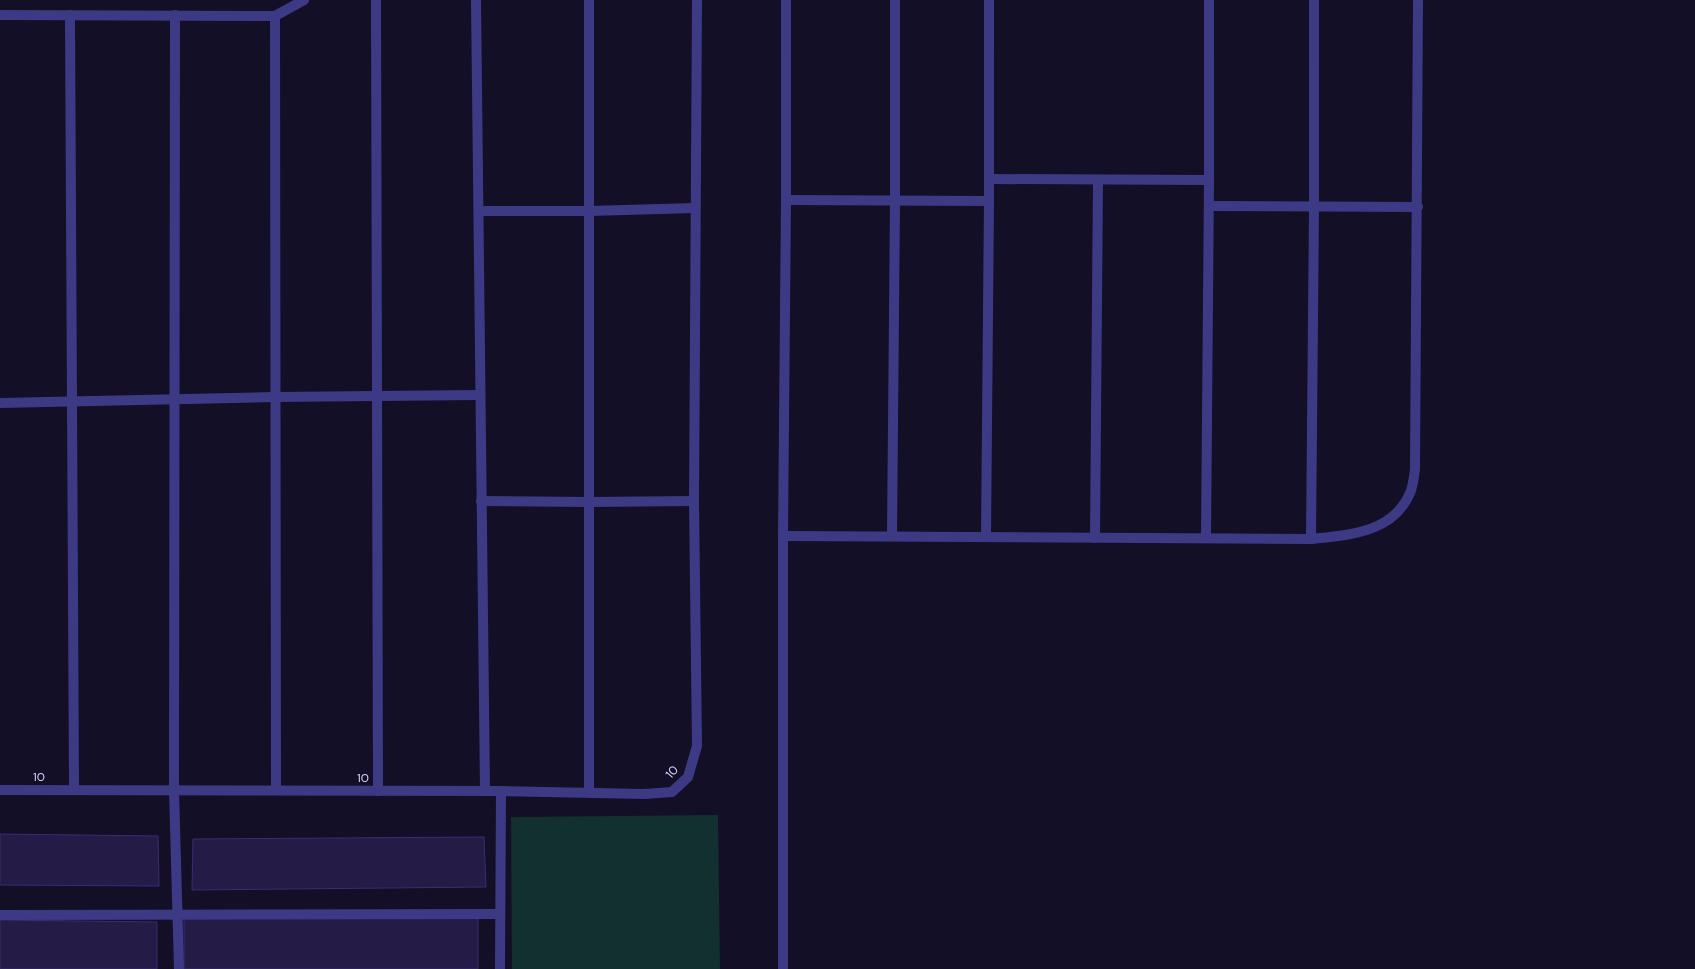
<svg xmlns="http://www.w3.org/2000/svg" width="1695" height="969" font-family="'DM Sans',sans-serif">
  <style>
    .green { fill: #12302f }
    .building { fill: #241b47; stroke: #3b2d73 }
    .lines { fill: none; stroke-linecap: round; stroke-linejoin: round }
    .lane { stroke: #3d3a85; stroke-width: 10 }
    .street { stroke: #3d3a85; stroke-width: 10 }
    .labels { text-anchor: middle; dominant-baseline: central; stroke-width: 3; stroke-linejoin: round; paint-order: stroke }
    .street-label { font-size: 12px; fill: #d9d4ff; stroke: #130f26 }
  </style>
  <rect width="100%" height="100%" fill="#130f26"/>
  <!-- green -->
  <path class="green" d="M718 815 720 969H512L511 817Z"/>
  <!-- building -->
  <g class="building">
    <path d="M0 834 158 836 159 886 0 885Z"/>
    <path d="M484 837 486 887 192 890 193 839Z"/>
    <path d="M184 917 478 918V969H184Z"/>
    <path d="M0 920 157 922V969H0Z"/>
  </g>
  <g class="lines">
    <!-- lane -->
    <g class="lane">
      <path d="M175 15 174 790 179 969"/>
      <path d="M0 915 499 914"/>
    </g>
    <!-- street -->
    <g class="street">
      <path d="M376 0 378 791"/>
      <path d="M476 0 485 791"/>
      <path d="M589 0V793"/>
      <path d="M0 15 275 16 304 0"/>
      <path d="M70 15 74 790"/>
      <path d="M275 16 276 790"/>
      <path d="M989 179 1209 180"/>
      <path d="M786 200 989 201"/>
      <path d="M1209 206 1418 207"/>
      <path d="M479 211H589L695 208"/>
      <path d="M0 403 275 397 480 395"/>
      <path d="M481 501 589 502 694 501"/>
      <path d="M783 536 1311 539C1349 535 1393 533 1410 493 1413 486 1414 477 1415 469L1418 0"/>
      <path d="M892 536 895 201V0"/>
      <path d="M986 537 989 201V0"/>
      <path d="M1095 538 1098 180"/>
      <path d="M1206 538 1209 180V0"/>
      <path d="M1311 539 1314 206V0"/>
      <path d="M0 790 501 791 644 794 672 792 688 777 697 746 694 501 697 0"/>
      <path d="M500 969 501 791"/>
      <path d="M783 969V536L786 200V0"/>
    </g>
  </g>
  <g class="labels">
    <!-- street labels -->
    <g class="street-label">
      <text transform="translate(672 772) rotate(-49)">10</text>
      <text x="39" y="777">10</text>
      <text x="363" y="778">10</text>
    </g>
  </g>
</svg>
